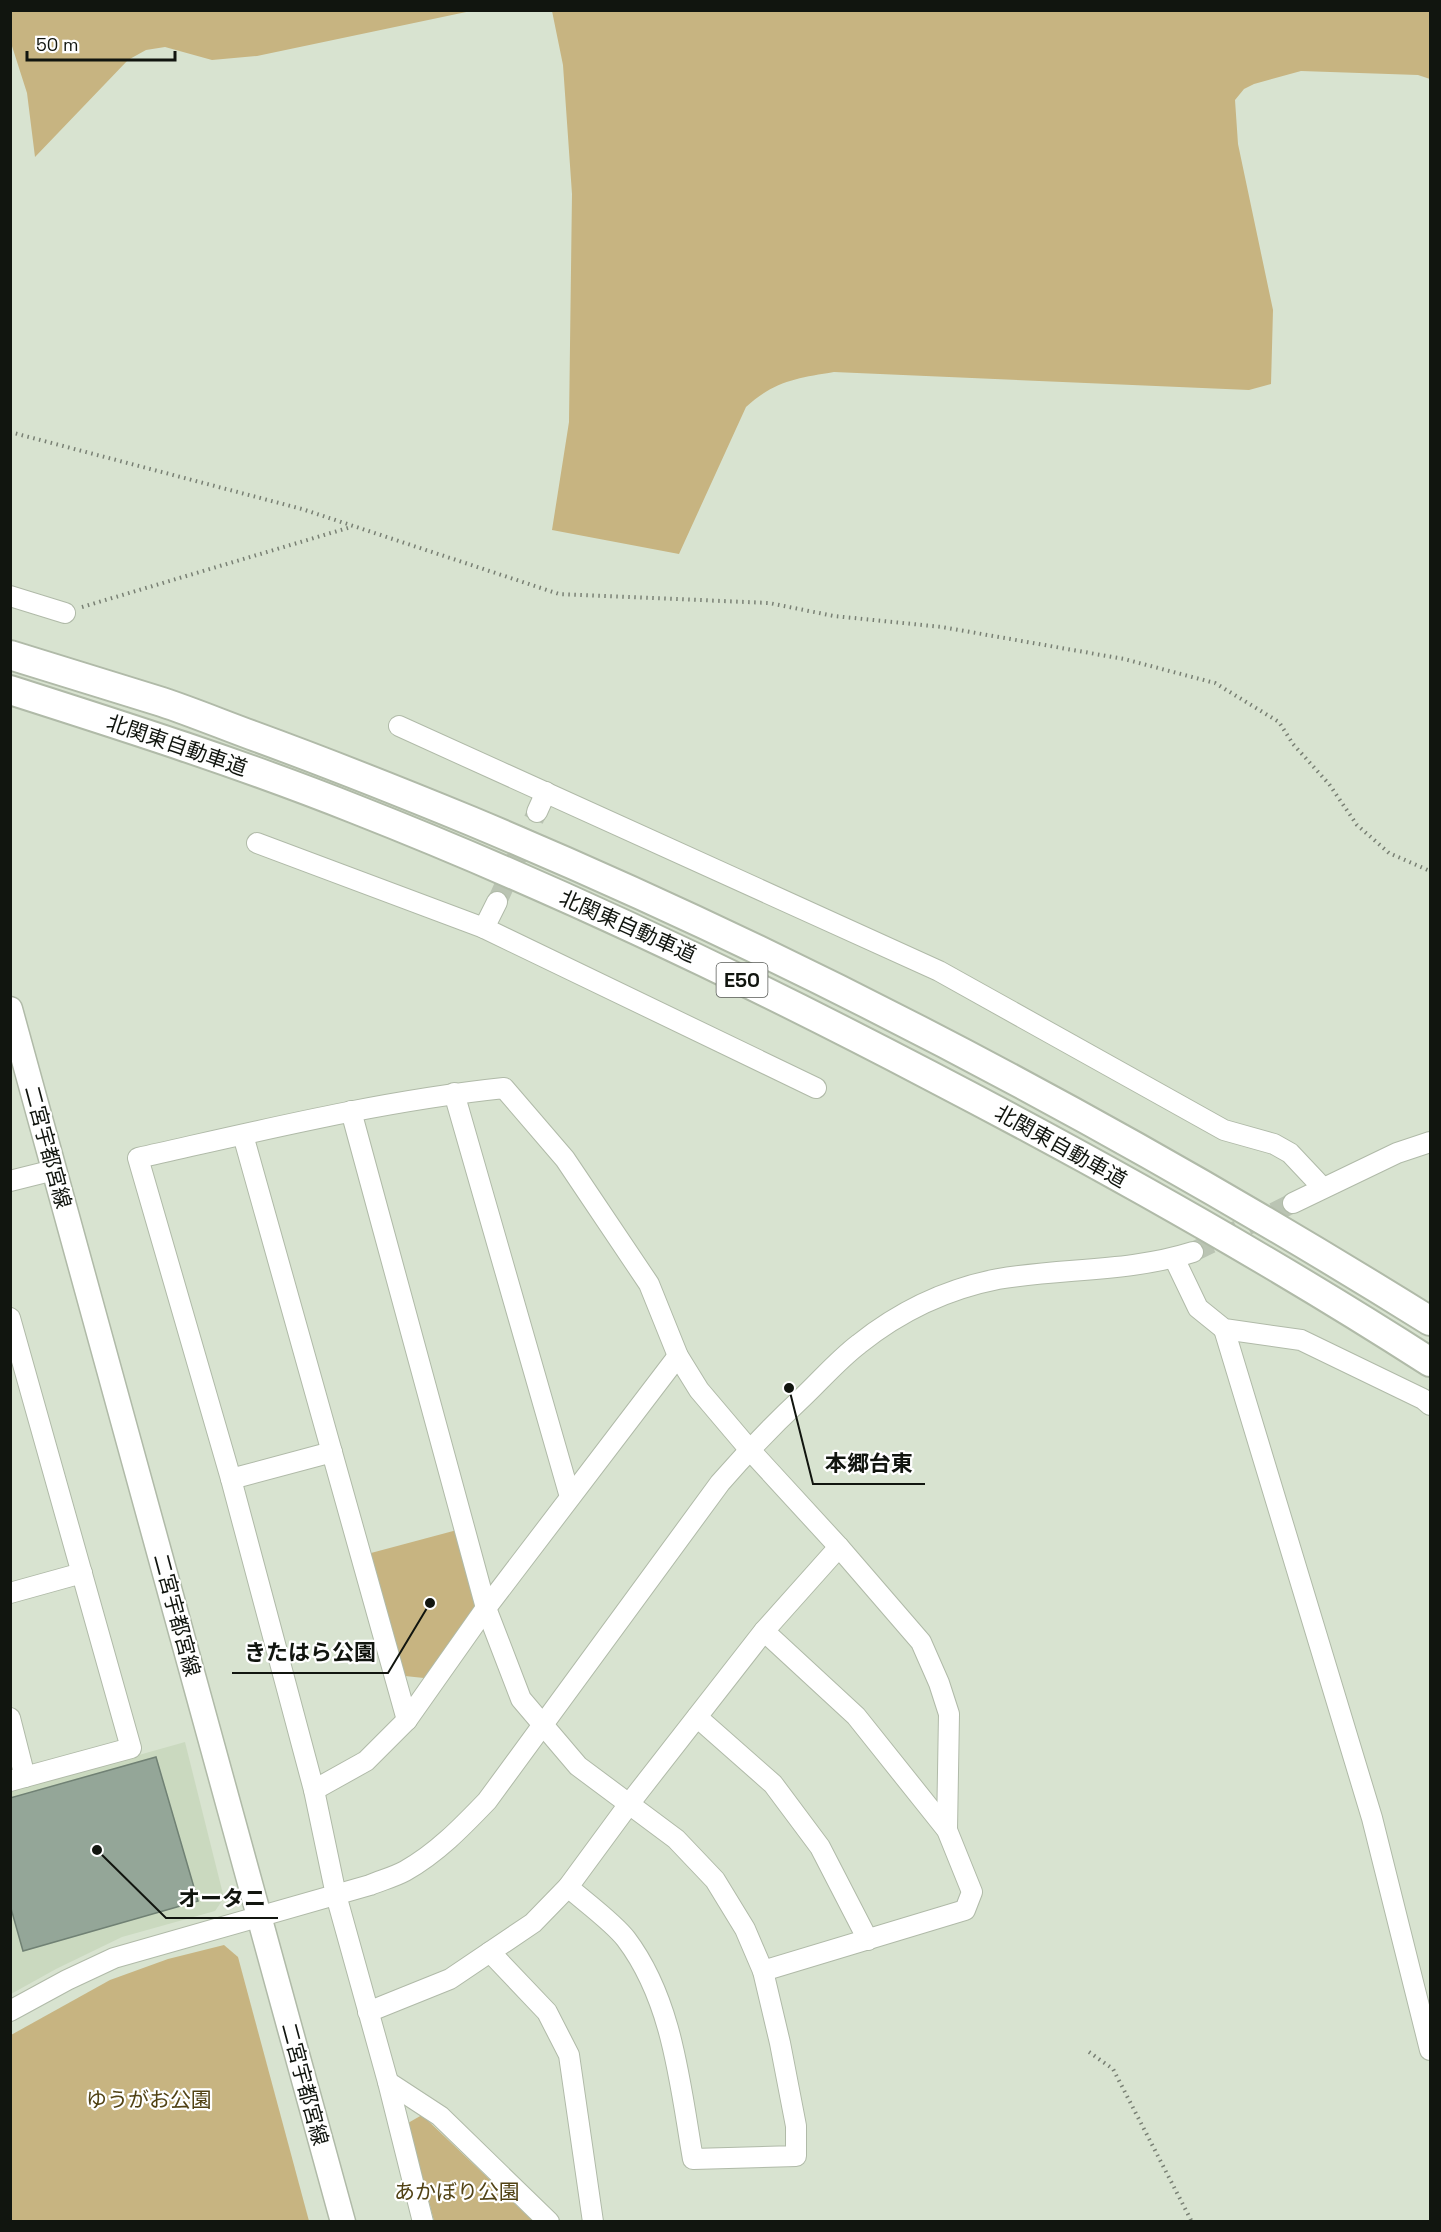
<svg xmlns="http://www.w3.org/2000/svg" width="1441" height="2232" font-family="'Space Grotesk','Noto Sans JP',sans-serif">
  <style>
    .built { fill: #cad9bf }
    .green { fill: #c7b481 }
    .building { fill: #94a698; stroke: #708174; stroke-width: 1.5 }
    .lines { fill: none; stroke-linecap: round; stroke-linejoin: round }
    .minor-tunnel { stroke: #bac4b3; stroke-width: 20; stroke-dasharray: 20 10; stroke-linecap: butt }
    .minor-casing { stroke: #b0baa8; stroke-width: 22 }
    .major-casing { stroke: #b0baa8; stroke-width: 27 }
    .highway-casing { stroke: #b0baa8; stroke-width: 32 }
    .path { stroke: #798074; stroke-width: 4; stroke-dasharray: 1.5 4.5; stroke-linecap: butt }
    .minor { stroke: #fff; stroke-width: 20 }
    .major { stroke: #fff; stroke-width: 24 }
    .highway { stroke: #fff; stroke-width: 28 }
    .labels { text-anchor: middle; dominant-baseline: central; stroke-width: 4.5; stroke-linejoin: round; paint-order: stroke }
    .shield { fill: #fff; stroke: #585b57; stroke-width: 1.5 }
    .shield-label { font-size: 20px; font-weight: bold; fill: #11150f }
    .street-label { font-size: 21px; fill: #11150f; stroke: #fff }
    .park-label { font-size: 21px; fill: #514214; stroke: #fff }
    .leader { fill: none; stroke: #11150f; stroke-width: 2 }
    .callout-dot { fill: #11150f; stroke: #fff; stroke-width: 2 }
    .callout-label { font-size: 22px; text-anchor: middle; font-weight: bold; fill: #11150f; stroke: #fff; stroke-width: 4.5; stroke-linejoin: round; paint-order: stroke }
  </style>
  <rect width="100%" height="100%" fill="#d8e3d0"/>
  <!-- built -->
  <path class="built" d="M185 1742 224 1898 215 1911 122 1937 56 1969 11 1994V1791Z"/>
  <!-- green -->
  <g class="green">
    <path d="M10 11 11 10 471 11 257 56 212 60 165 47 146 50 128 60 35 157 27 93 11 43Z"/>
    <path d="M552 11H1430V79L1418 75 1301 71 1254 84 1244 89 1235 100 1238 144 1273 310 1271 384 1249 390 834 372C798 378 774 381 746 407L679 554 552 530 569 422 572 194 563 65Z"/>
    <path d="M457 1530 476 1595 474 1611 424 1678 405 1676 371 1553Z"/>
    <path d="M224 1945 238 1957 309 2221H11V2035L110 1980 168 1959Z"/>
    <path d="M422 2115 533 2221H434L408 2123Z"/>
  </g>
  <!-- building -->
  <path class="building" d="M156 1757 198 1901 23 1951 10 1905V1798Z"/>
  <g class="lines">
    <!-- minor-tunnel -->
    <g class="minor-tunnel">
      <path d="M497 902 537 812"/>
      <path d="M1193 1252 1293 1203"/>
    </g>
    <!-- minor casing -->
    <g class="minor-casing">
      <g id="minor">
        <path d="M10 596 65 613"/>
        <path d="M399 726 939 971 1224 1130 1274 1144 1290 1153 1322 1187"/>
        <path d="M537 812 546 792"/>
        <path d="M257 843 484 928 816 1088"/>
        <path d="M484 928 497 902"/>
        <path d="M454 1093 570 1497"/>
        <path d="M351 1111 486 1608 521 1699 578 1766 676 1839 715 1880 745 1929 763 1971 780 2043 796 2126V2156L693 2159C680 2085 673 2001 626 1939 614 1923 584 1901 568 1887"/>
        <path d="M243 1135 407 1720"/>
        <path d="M10 1181 54 1170"/>
        <path d="M1293 1203 1397 1153 1430 1142"/>
        <path d="M1174 1258 1198 1308 1224 1329 1301 1340 1423 1399 1430 1405"/>
        <path d="M10 1318 131 1748 10 1781"/>
        <path d="M1224 1329 1372 1818 1430 2050"/>
        <path d="M231 1479 332 1452"/>
        <path d="M10 1593 82 1573"/>
        <path d="M697 1717 773 1784 820 1847 868 1940"/>
        <path d="M10 1718 25 1777"/>
        <path d="M314 1790 366 1761 407 1720 486 1608 678 1356"/>
        <path d="M490 1952 547 2012 569 2055 593 2222"/>
        <path d="M763 1971 965 1910 972 1892 947 1830 856 1716 764 1631"/>
        <path d="M10 2011 67 1980 114 1958 370 1885C382 1880 394 1877 405 1871 437 1853 462 1827 487 1801L720 1483C746 1453 773 1425 802 1398 821 1380 838 1360 859 1344 899 1312 947 1289 998 1279 1063 1268 1130 1272 1193 1252"/>
        <path d="M368 2012 450 1979 533 1923 568 1887 629 1804 764 1631 839 1547"/>
        <path d="M388 2082 440 2116 549 2222"/>
        <path d="M423 2222 388 2082 336 1895 314 1790 231 1479 138 1158C259 1131 380 1101 504 1088L565 1159 649 1284 678 1356 699 1390 749 1449 839 1547 921 1642 939 1683 949 1714 947 1830"/>
      </g>
    </g>
    <!-- major casing -->
    <g class="major-casing">
      <path id="major" d="M10 1009 343 2222"/>
    </g>
    <!-- highway casing -->
    <g class="highway-casing">
      <g id="highway">
        <path d="M10 655C61 671 111 686 162 702 192 712 221 724 251 735 325 762 398 791 471 821 804 960 1125 1131 1430 1321"/>
        <path d="M10 690C126 727 242 764 355 809 551 886 742 977 929 1075 1100 1164 1268 1258 1430 1362"/>
      </g>
    </g>
    <!-- path -->
    <g class="path">
      <path d="M10 432 302 509 559 594 769 603 834 616 942 627 1124 659 1215 683 1279 722 1293 744 1329 784 1357 825 1389 853 1430 871"/>
      <path d="M82 607 351 527"/>
      <path d="M1089 2052 1113 2069 1192 2222"/>
    </g>
    <!-- minor -->
    <use href="#minor" class="minor"/>
    <!-- major -->
    <use href="#major" class="major"/>
    <!-- highway -->
    <use href="#highway" class="highway"/>
  </g>
  <g class="labels">
    <!-- shield labels -->
    <rect class="shield" x="716.5" y="963" width="51" height="34" rx="4.5"/>
    <g class="shield-label">
      <text x="742" y="980">E50</text>
    </g>
    <!-- street labels -->
    <g class="street-label">
      <text transform="translate(177 745) rotate(19)">北関東自動車道</text>
      <text transform="translate(628 926) rotate(24)">北関東自動車道</text>
      <text transform="translate(1061 1146) rotate(29)">北関東自動車道</text>
      <text transform="translate(48 1147) rotate(75)">二宮宇都宮線</text>
      <text transform="translate(177 1615) rotate(75)">二宮宇都宮線</text>
      <text transform="translate(305 2084) rotate(75)">二宮宇都宮線</text>
    </g>
    <!-- park labels -->
    <g class="park-label">
      <text x="149" y="2099">ゆうがお公園</text>
      <text x="457" y="2191">あかぼり公園</text>
    </g>
  </g>
  <!-- callouts -->
  <path class="leader" d="M789 1388L813 1484H925M430 1603L388 1673H232M97 1850L166 1918H278"/>
  <g class="callout-dot">
    <circle cx="789" cy="1388" r="6"/>
    <circle cx="430" cy="1603" r="6"/>
    <circle cx="97" cy="1850" r="6"/>
  </g>
  <g class="callout-label">
    <text x="869" y="1471">本郷台東</text>
    <text x="310" y="1660">きたはら公園</text>
    <text x="222" y="1906">オータニ</text>
  </g>
  <!-- border -->
  <rect width="1441" height="2232" fill="none" stroke="#11150f" stroke-width="24"/>
  <!-- scale -->
  <path d="M27 51v9h148v-9" fill="none" stroke="#11150f" stroke-width="3"/>
  <text x="36" y="51" font-size="18" fill="#11150f" stroke="#ffffff" stroke-width="4.5" paint-order="stroke">50 m</text>
</svg>
